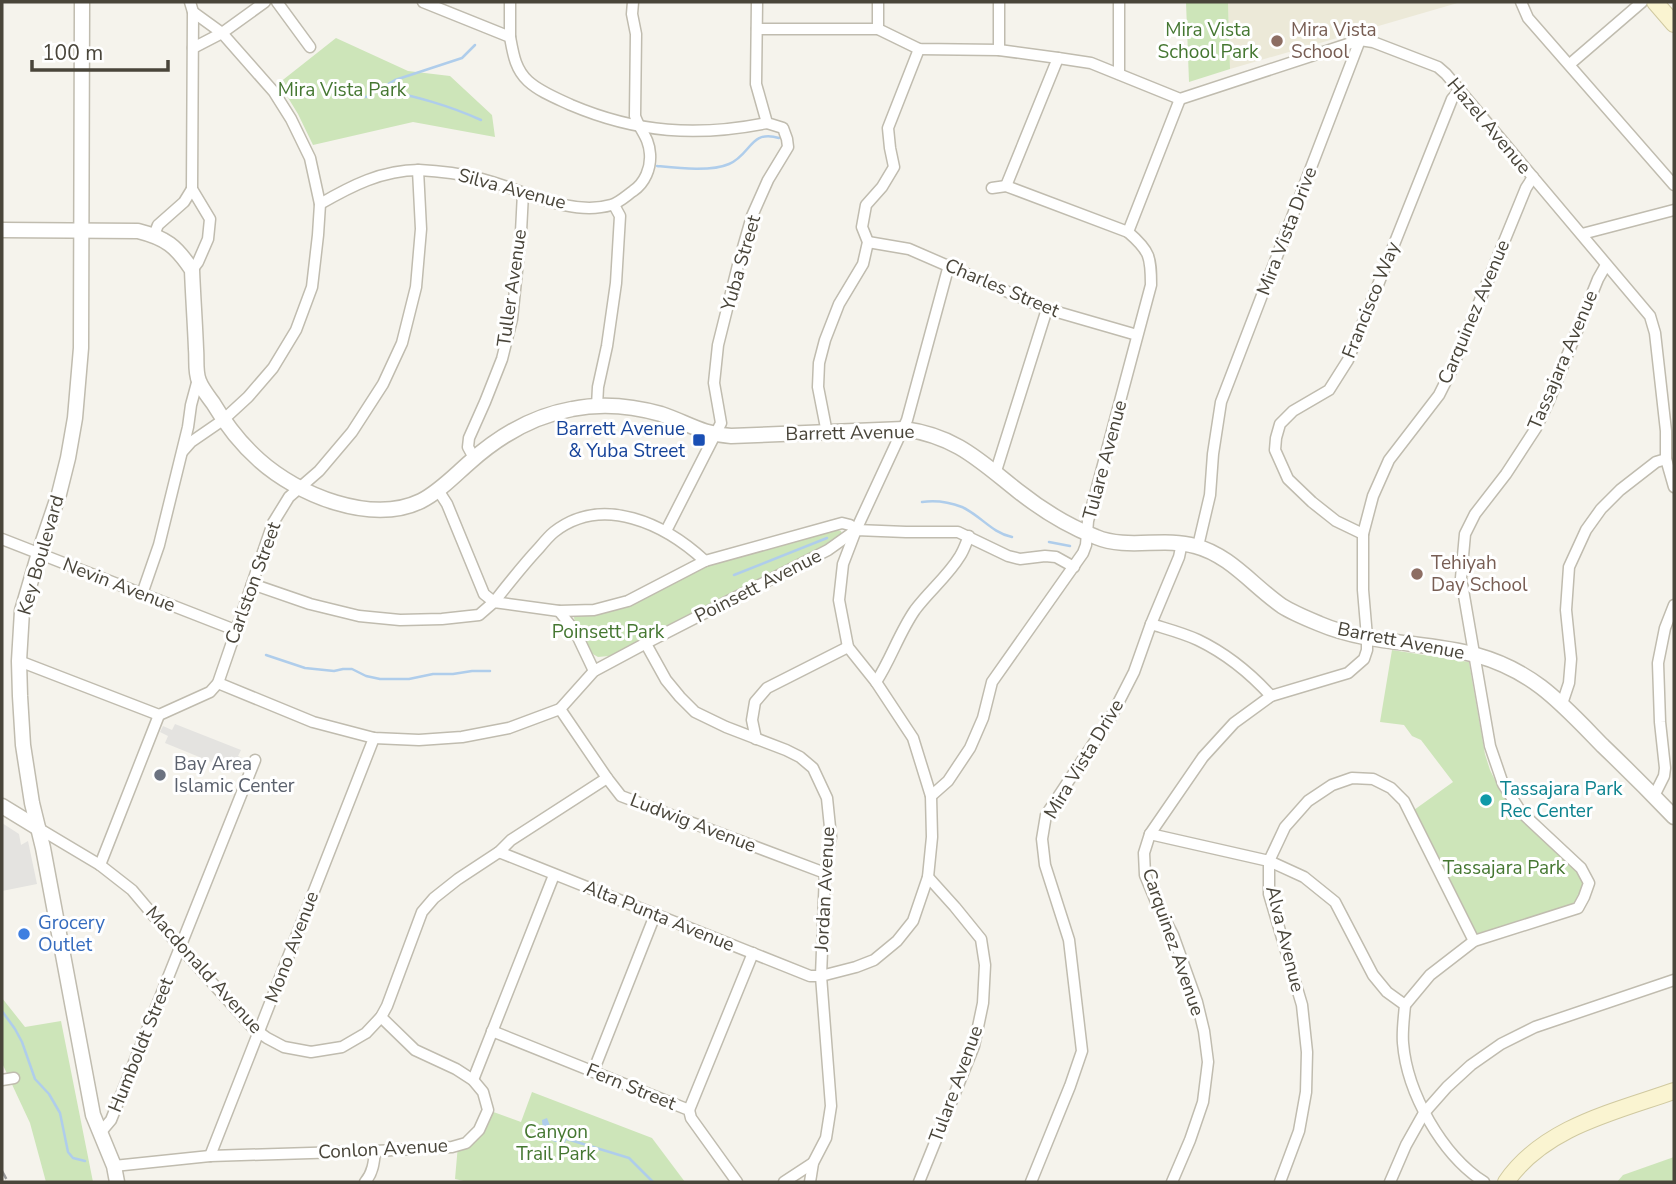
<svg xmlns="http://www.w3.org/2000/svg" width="1676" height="1184" font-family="'Nunito Sans',sans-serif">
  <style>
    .education { fill: #ece9d8 }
    .green { fill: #cde5b9 }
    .parking { fill: #e4e3e0 }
    .water { fill: #afcdeb }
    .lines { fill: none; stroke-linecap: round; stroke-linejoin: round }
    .stream { stroke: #afcdeb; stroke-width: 2.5 }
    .minor-casing { stroke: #c0bcaf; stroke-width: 13 }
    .tertiary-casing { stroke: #c0bcaf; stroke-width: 17 }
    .secondary-casing { stroke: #d0c9a0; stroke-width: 18 }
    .minor { stroke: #fff; stroke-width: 10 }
    .tertiary { stroke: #fff; stroke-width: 14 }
    .secondary { stroke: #faf4d1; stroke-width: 16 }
    .rail { stroke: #9a9a9a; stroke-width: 2.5; stroke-dasharray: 9 9; stroke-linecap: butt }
    .education-dot { fill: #8d6e63; stroke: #fff; stroke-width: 2.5 }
    .transit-dot { fill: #1a4fb4; stroke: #fff; stroke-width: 2.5 }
    .worship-dot { fill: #6b7280; stroke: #fff; stroke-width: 2.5 }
    .culture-dot { fill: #0f9aa8; stroke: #fff; stroke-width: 2.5 }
    .shop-dot { fill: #3f7fe0; stroke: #fff; stroke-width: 2.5 }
    .labels { text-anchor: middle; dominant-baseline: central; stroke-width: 6; stroke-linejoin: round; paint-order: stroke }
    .park-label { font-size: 19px; fill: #457731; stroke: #fff }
    .education-label { font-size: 19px; fill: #785e54; stroke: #fff; text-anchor: start }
    .street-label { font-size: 19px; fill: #49453a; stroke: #fff }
    .transit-label { font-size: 19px; fill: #164399; stroke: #fff; text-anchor: end }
    .worship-label { font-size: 19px; fill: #5b616d; stroke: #fff; text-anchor: start }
    .culture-label { font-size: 19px; fill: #0d838f; stroke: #fff; text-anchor: start }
    .shop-label { font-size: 19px; fill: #366cbe; stroke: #fff; text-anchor: start }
  </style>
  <rect width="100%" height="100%" fill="#f5f3ec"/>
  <!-- education -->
  <path class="education" d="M1228 2H1461L1230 69Z"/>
  <!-- green -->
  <g class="green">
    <path d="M1186 2H1228L1230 69 1189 82Z"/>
    <path d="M336 38 408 71 450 76 492 115 495 137 413 122 313 145 298 114 279 83Z"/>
    <path d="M836 530 841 531 842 534 825 545 609 656 598 657 591 653 585 637 575 624 574 617 577 615 593 614 709 564Z"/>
    <path d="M1392 650 1469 662 1485 754 1490 770 1496 782 1503 793 1571 857 1585 882 1582 899 1570 908 1475 934 1414 810 1453 782 1421 740 1412 736 1404 725 1380 722Z"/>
    <path d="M2 998 25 1027 61 1021 93 1182H46L30 1123 2 1063Z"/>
    <path d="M532 1092 652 1138 685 1182H468L455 1179 458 1145 466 1143 488 1110 521 1122Z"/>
    <path d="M1674 1157V1182H1617L1623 1175Z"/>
  </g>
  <!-- parking -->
  <g class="parking">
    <path d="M175 724 241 750 238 756 244 759 242 764 235 761 231 770 165 743 168 736 160 732 163 726 172 730Z"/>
    <path d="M2 823 19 834 21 845 28 841 37 884 2 891Z"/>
  </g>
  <!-- water -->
  <path class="water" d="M547 1118 550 1126 565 1132 567 1137 565 1143C549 1143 543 1136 542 1120Z"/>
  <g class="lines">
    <!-- stream -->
    <g class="stream">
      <path d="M381 89C417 97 448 105 481 120"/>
      <path d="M366 97 395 80 462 58 475 45"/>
      <path d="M657 166C677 168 711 172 729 164 751 155 750 129 779 138"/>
      <path d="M922 502C936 500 949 502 962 507 980 515 992 533 1012 537"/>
      <path d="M1049 542 1070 546"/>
      <path d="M734 575 827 538"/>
      <path d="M266 655 305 668 334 671 343 669H352L366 676 380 679H409L433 674H453L472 671H490"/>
      <path d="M2 1011 15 1029 22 1042 35 1079 49 1094 60 1113 68 1152 73 1158 85 1161"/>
      <path d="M567 1139 629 1158 653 1182"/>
    </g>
    <!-- minor casing -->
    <g class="minor-casing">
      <g id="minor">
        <path d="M190 2 193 12 192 189 210 219 208 239 198 262 192 270"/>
        <path d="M277 2 310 47"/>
        <path d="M423 2 510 37C513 53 515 69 528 81 540 92 556 98 571 105 637 133 697 137 767 123"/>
        <path d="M1521 2 1528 18 1674 185"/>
        <path d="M757 29H878L919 49 999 50 1058 58 1091 63 1180 99 1360 40 1373 42 1438 67 1446 74 1650 316 1655 333 1666 431V459L1674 487"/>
        <path d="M878 29V2"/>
        <path d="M510 37V2"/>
        <path d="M193 48 222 33 265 2"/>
        <path d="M999 50V2"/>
        <path d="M1570 64 1642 2"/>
        <path d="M1119 74V2"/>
        <path d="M1006 186 1058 58"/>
        <path d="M992 188 1006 186 1128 232"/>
        <path d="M320 204C351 186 382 170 419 170 440 171 462 174 482 179 521 189 570 217 611 205 619 203 626 196 633 191 645 183 651 168 650 154 649 137 640 131 635 116L636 34 632 14 633 2"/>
        <path d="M1582 234 1674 210"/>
        <path d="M154 235 158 225 184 202 192 189"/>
        <path d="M868 242 909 249 1047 309 1137 335"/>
        <path d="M597 406 598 387 607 346 616 283 620 216 614 205"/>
        <path d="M827 433 818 387 819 363 825 340 839 304 863 264 868 242 862 227 866 205 882 187 894 167 890 148 888 128 919 49"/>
        <path d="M183 451 191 442 223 420 248 397 273 368 296 330 312 287 318 235 320 204 310 158 291 119 274 92 222 33 193 12"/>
        <path d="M474 458 468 447 469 438 485 402 502 359 512 319 521 232 523 193"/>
        <path d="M996 471 1047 309"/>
        <path d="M438 490 447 504 484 594 494 602C509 583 523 565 539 548 544 542 549 536 554 532 603 494 665 524 705 561"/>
        <path d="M666 531 721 423 714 383 718 345 738 265 752 216 768 180 788 147 787 139 783 128 767 123 756 84 757 2"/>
        <path d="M1363 534 1336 521 1312 502 1288 479 1275 450 1276 438 1280 424 1293 411 1329 390 1348 360 1452 99 1459 91"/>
        <path d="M2 539 235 630"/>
        <path d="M1198 546 1210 495 1213 454 1221 402 1360 40"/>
        <path d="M252 584 310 604 359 616 400 620 442 619 479 615 494 602 559 611 594 610 628 601 705 561 842 523 850 525 856 530"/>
        <path d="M142 594 159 545 188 427 191 405 198 379"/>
        <path d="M559 611 575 631 594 671"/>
        <path d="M1151 624C1167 629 1183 633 1198 640 1225 653 1251 674 1271 696"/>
        <path d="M646 644 666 680 680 697 695 712 726 727 786 750 800 757 813 768 827 798 831 837 825 873 821 976 831 1106 826 1138 813 1163 810 1182"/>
        <path d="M19 661 159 715"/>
        <path d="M876 682C891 659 899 633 915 610 929 591 948 576 960 556 964 550 966 543 969 536"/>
        <path d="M218 683 313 722 374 738 419 740 462 737 509 728 560 709 594 671 650 641 828 550 856 530 906 532H958L1008 556 1020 559 1045 556 1056 557 1074 567"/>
        <path d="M1562 704 1569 683 1571 659 1566 610 1569 567 1586 530 1601 509 1620 490 1656 462 1666 459"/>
        <path d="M560 709 607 778 621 796 825 873"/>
        <path d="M756 739 752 720 755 702 767 688 848 647"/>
        <path d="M931 796 948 781 970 748 983 718 992 682 1083 553 1086 545 1088 521 1151 285C1151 257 1150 251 1128 232L1180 99"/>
        <path d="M1654 796 1664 776 1665 768 1660 722 1658 663 1665 628 1674 605"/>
        <path d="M38 828 100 865 132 890 180 947 252 1027 267 1038 284 1047 311 1052 342 1047 366 1033 381 1017 387 1006 422 912 434 898 458 879 499 852 511 840 607 778"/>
        <path d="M1150 834 1269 861 1304 877 1335 902 1373 975 1387 992 1405 1005C1404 1017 1402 1031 1403 1043 1407 1093 1442 1155 1484 1182"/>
        <path d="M499 852 810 976H821L856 967 874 960 897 941 913 921 928 877 932 837 931 796 913 738 876 682 848 647 839 600 843 564 856 530 907 420 949 265"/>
        <path d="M100 865 159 715 210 692 218 683 273 523 289 497 319 471 352 432 383 384 402 343 416 287 421 229 418 170"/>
        <path d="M1405 1005 1430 975 1474 941 1578 908 1584 897 1589 883 1581 868 1521 812 1503 784 1490 746 1461 578 1465 534 1475 514 1506 474 1536 428 1548 403 1598 279 1606 265"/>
        <path d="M492 1031 689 1110 691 1118 737 1182"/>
        <path d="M593 1072 655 915"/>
        <path d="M2 1080 14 1078"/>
        <path d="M473 1080 554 875"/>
        <path d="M689 1110 753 953"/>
        <path d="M100 1133 111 1120 255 760"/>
        <path d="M210 1156 374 738"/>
        <path d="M114 1166 210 1156 375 1151 452 1147 466 1143 479 1130 488 1110 483 1092 473 1080 456 1069 415 1050 381 1017"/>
        <path d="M365 1182C373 1173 374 1162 375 1151"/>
        <path d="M784 1182 813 1163"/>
        <path d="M919 1182 974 1046 983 1003 985 965 981 939 955 907 928 877"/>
        <path d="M1031 1182 1070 1086 1082 1051 1069 940 1045 865 1042 839 1046 815 1111 717 1134 672 1151 624 1179 557 1182 543"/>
        <path d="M1172 1182 1190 1140 1203 1102 1208 1062 1204 1031 1197 1002 1173 935 1157 904 1145 875 1144 853 1150 834 1203 757 1234 723 1271 696 1348 673 1364 659 1367 650V637L1363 590V534L1373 496 1389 460 1439 395 1451 371 1526 188 1533 177"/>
        <path d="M1280 1182 1299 1131 1306 1092 1307 1052 1302 1005 1269 894V861L1285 827 1308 801 1332 785 1352 778 1373 779 1391 788 1404 801 1474 941"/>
        <path d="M1390 1182 1406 1145 1424 1113 1447 1087 1471 1065 1501 1044 1535 1027 1674 980"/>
      </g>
    </g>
    <!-- tertiary casing -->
    <g class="tertiary-casing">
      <g id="tertiary">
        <path d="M82 2 81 348 75 418 68 458 59 494 39 553 22 611 19 661 20 696 23 745 32 803 43 848 93 1115 114 1166 117 1182"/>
        <path d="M2 230 138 231C166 238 176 246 192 270 193 296 195 323 196 349 197 359 195 372 199 381 202 389 208 396 213 403 226 425 241 444 259 460 298 495 371 525 421 501 439 492 455 475 470 462 499 436 533 416 572 409 601 403 633 406 661 414 688 423 701 434 731 436L904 429C956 436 980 461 1018 491 1042 510 1068 526 1096 537 1127 550 1163 537 1195 546 1230 555 1253 586 1282 606 1293 613 1308 619 1320 624 1369 645 1426 641 1476 655 1534 671 1562 704 1603 746 1627 769 1651 793 1674 817"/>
        <path d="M2 806 38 828"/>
      </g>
    </g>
    <!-- secondary casing -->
    <g class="secondary-casing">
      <g id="secondary">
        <path d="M1655 2 1674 24"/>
        <path d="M1506 1182C1544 1127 1614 1112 1674 1091"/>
      </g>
    </g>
    <!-- minor -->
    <use href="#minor" class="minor"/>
    <!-- tertiary -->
    <use href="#tertiary" class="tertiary"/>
    <!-- secondary -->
    <use href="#secondary" class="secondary"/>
    <!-- rail -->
    <path class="rail" d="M2 1171 8 1182"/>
  </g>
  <!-- markers -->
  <g class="education-dot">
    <circle cx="1277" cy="41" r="7"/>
    <circle cx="1417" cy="574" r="7"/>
  </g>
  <rect class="transit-dot" x="692" y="433" width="14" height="14" rx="3.5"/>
  <circle class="worship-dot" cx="160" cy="775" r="7"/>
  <circle class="culture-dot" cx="1486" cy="800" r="7"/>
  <circle class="shop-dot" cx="24" cy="934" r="7"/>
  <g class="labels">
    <!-- park labels -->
    <g class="park-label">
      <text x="1208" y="30">Mira Vista<tspan x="1208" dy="22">School Park</tspan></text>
      <text x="342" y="90">Mira Vista Park</text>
      <text x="608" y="632">Poinsett Park</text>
      <text x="1504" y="868">Tassajara Park</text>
      <text x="556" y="1132">Canyon<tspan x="556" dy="22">Trail Park</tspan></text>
    </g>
    <!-- education labels -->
    <g class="education-label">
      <text x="1291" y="30">Mira Vista<tspan x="1291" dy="22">School</tspan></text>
      <text x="1431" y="563">Tehiyah<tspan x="1431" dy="22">Day School</tspan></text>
    </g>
    <!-- street labels -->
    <g class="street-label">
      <text transform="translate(1489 126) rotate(50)">Hazel Avenue</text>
      <text transform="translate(512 189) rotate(15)">Silva Avenue</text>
      <text transform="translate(1287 231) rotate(-69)">Mira Vista Drive</text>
      <text transform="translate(741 263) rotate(-74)">Yuba Street</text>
      <text transform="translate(512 288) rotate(-82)">Tuller Avenue</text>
      <text transform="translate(1002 288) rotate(23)">Charles Street</text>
      <text transform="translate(1371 300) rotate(-68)">Francisco Way</text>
      <text transform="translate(1474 312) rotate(-67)">Carquinez Avenue</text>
      <text transform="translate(1563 360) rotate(-67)">Tassajara Avenue</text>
      <text transform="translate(850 433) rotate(-1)">Barrett Avenue</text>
      <text transform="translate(1105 460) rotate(-75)">Tulare Avenue</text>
      <text transform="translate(41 555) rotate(-74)">Key Boulevard</text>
      <text transform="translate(253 583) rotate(-70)">Carlston Street</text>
      <text transform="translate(119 585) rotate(21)">Nevin Avenue</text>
      <text transform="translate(758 586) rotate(-27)">Poinsett Avenue</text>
      <text transform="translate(1401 641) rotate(11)">Barrett Avenue</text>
      <text transform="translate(1084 759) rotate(-59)">Mira Vista Drive</text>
      <text transform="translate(693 823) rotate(21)">Ludwig Avenue</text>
      <text transform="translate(825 889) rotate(-87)">Jordan Avenue</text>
      <text transform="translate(659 916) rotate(22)">Alta Punta Avenue</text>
      <text transform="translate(1285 939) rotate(76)">Alva Avenue</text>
      <text transform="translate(1173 942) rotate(71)">Carquinez Avenue</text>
      <text transform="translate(292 947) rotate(-69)">Mono Avenue</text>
      <text transform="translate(204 970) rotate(48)">Macdonald Avenue</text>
      <text transform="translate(141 1045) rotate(-68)">Humboldt Street</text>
      <text transform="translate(956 1084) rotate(-70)">Tulare Avenue</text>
      <text transform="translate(631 1087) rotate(22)">Fern Street</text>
      <text transform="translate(383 1149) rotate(-3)">Conlon Avenue</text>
    </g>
    <!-- transit labels -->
    <g class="transit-label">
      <text x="685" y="429">Barrett Avenue<tspan x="685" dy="22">&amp; Yuba Street</tspan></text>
    </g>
    <!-- worship labels -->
    <g class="worship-label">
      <text x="174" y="764">Bay Area<tspan x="174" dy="22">Islamic Center</tspan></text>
    </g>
    <!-- culture labels -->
    <g class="culture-label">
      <text x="1500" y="789">Tassajara Park<tspan x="1500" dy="22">Rec Center</tspan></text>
    </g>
    <!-- shop labels -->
    <g class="shop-label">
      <text x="38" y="923">Grocery<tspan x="38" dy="22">Outlet</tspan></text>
    </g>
  </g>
  <!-- border -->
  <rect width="1676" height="1184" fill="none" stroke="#49453a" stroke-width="7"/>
  <!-- scale -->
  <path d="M32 60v10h136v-10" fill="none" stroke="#49453a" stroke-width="3.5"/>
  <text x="42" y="60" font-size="21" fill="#49453a" stroke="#ffffff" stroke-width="5" paint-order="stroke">100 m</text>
</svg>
